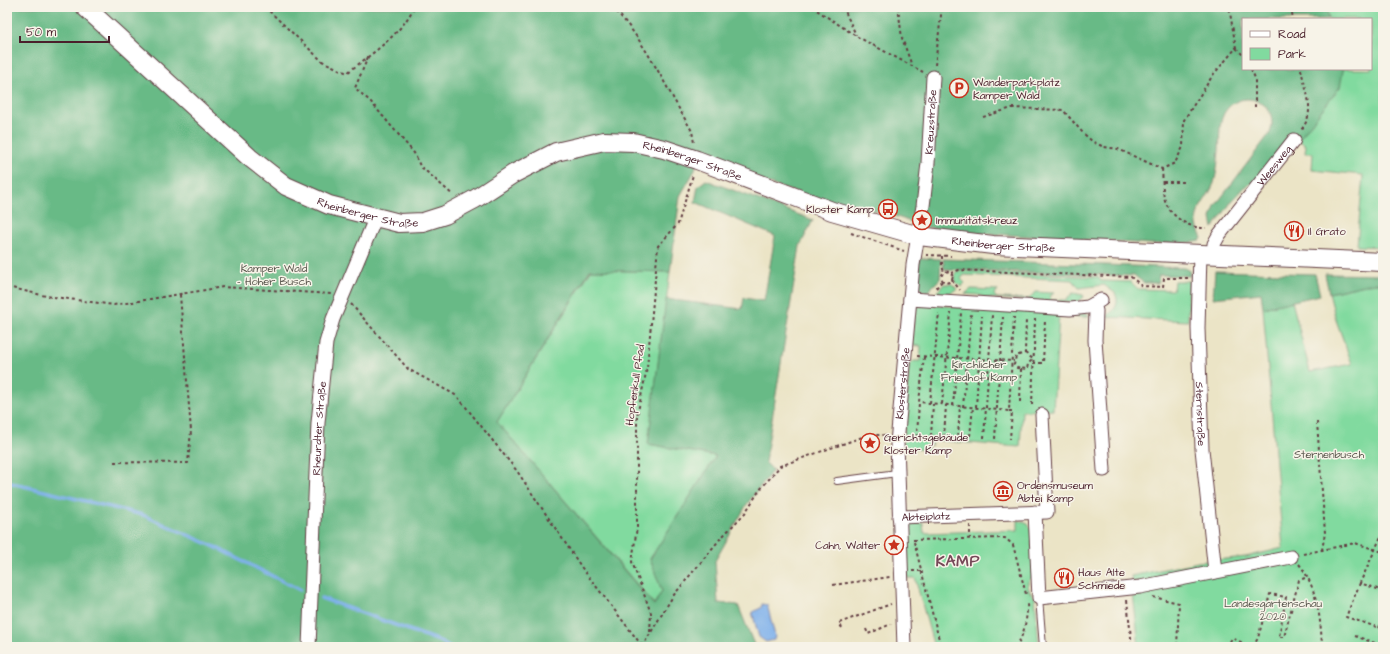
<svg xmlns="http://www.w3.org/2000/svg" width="1390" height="654" font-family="'Architects Daughter',sans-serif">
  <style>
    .green { fill: #81da9f; stroke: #667c65 }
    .forest { fill: #68ba86; stroke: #596c58 }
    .water { fill: #7fb1eb; stroke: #64688b }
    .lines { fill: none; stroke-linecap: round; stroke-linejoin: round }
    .stream { stroke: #7fb1eb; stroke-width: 3.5 }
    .service-casing { stroke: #623d42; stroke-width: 8 }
    .minor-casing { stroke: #623d42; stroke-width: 15 }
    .secondary-casing { stroke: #623d42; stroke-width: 20 }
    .path { stroke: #623d42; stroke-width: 2; stroke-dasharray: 3 3; stroke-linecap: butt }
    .service { stroke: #fff; stroke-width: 6 }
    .minor { stroke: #fff; stroke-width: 13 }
    .secondary { stroke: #fff; stroke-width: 18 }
    .labels { text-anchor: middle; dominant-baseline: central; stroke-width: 3; stroke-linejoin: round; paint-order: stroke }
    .poi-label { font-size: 11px; fill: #4a1f2b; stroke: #f7f3e8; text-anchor: start }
    .street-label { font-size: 11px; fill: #4a1f2b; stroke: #f7f3e8 }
    .park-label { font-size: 11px; fill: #5a574e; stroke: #f7f3e8 }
    .district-label { font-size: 15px; font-weight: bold; letter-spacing: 1px; fill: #764858; stroke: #f7f3e8 }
  </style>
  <rect width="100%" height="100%" fill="#f7f3e8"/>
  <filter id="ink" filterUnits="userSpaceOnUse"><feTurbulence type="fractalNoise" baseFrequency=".025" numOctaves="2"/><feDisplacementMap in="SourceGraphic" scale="8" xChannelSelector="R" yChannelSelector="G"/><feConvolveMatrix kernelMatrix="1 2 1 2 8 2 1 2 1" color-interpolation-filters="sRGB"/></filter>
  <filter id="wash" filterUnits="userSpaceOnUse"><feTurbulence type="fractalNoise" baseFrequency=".012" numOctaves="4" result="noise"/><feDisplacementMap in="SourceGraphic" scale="16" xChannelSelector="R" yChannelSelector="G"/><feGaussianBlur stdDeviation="0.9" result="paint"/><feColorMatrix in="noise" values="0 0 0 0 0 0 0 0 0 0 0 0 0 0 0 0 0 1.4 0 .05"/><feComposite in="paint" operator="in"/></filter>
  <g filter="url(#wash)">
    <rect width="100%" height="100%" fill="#ebe4c6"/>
    <!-- green -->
    <g class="green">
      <path d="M1326 7H1383V247L1357 246 1363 175 1312 170 1313 153H1305L1306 145 1298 140 1340 87 1342 69H1371V19H1329Z"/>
      <path d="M591 270 670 272 648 444 716 456 650 559 662 591 654 604 497 422Z"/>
      <path d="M957 271 1098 277 1101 281 1131 282 1138 289 1173 290 1174 281H1189L1188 321 1106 317C1115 310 1120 304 1115 293L1104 285 1079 288 1073 280 964 275 961 279 965 283 961 287 955 281V273Z"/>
      <path d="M1374 283H1383V647H1139L1131 576 1198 562 1246 557 1283 548 1263 308 1292 301 1310 372 1352 364 1336 320 1329 293Z"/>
      <path d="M944 284H952L957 289 949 293H936Z"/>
      <path d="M971 289 998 290 994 295 997 298 1029 299 1035 292 1054 293 1049 297 1052 300H1065L1073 293 1083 295 1084 297 1076 303 987 298 978 295 965 294Z"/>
      <path d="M925 305 1088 314V317L1059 316 1053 410 1022 411 1020 447 933 440 932 445H928V450L903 448 909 365 914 361H920L921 346 911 345 915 309 917 307Z"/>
      <path d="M1018 520 1028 524 1031 529 1034 575 1028 582V586L1030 592 1035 597 1039 647H934L915 578H907L906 526 914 523H923L924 533 1018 530Z"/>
    </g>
    <!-- forest -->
    <g class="forest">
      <path d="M7 7H1326L1329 19H1243V69H1342L1343 71 1340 87 1298 140 1259 179 1245 187 1232 201 1213 228 1211 218 1215 206 1270 133C1281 104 1245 87 1227 109 1218 119 1220 137 1219 150 1218 161 1217 172 1214 183 1205 206 1188 211 1202 238L1200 241 1196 242 1151 244 947 231 923 226 880 211 846 209 697 160 695 170 680 196 670 272 590 270 497 422 654 605 662 591 650 559 716 456 648 444 666 299 742 309 744 298 764 301 775 236 695 202 698 186 706 180 813 220 800 246 765 462 773 470 747 504 715 561 718 603 738 605 755 647H7Z"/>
      <path d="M919 258 941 259 940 279 927 292 922 291 918 286Z"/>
      <path d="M943 259 1185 268 1189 270 1190 276 1159 275 1158 283H1144L1135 276 944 269Z"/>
      <path d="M1215 271 1315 274 1320 295 1263 308 1261 293 1213 298Z"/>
      <path d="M1325 274 1383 275V283H1374L1329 293Z"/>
    </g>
    <!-- water -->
    <path class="water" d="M762 604 767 605 768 608 775 636 774 640 766 642 759 637 752 612 761 608Z"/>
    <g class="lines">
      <!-- stream -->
      <g class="stream">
        <path d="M7 482 143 515 213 546 300 590"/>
        <path d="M321 598 442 642 450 647"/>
      </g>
    </g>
  </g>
  <g filter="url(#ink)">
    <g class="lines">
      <!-- service casing -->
      <g class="service-casing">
        <g id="service">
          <path d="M837 481 897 473"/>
          <path d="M1039 598 1043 647"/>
        </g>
      </g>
      <!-- minor casing -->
      <g class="minor-casing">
        <g id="minor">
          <path id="s1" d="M1200 254 1198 328 1202 449 1215 572"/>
          <path id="s2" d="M1213 255 1214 244 1219 235 1294 140"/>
          <path d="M910 299 1070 309 1088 307 1101 300"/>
          <path d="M1094 304 1096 311 1095 340 1104 470"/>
          <path d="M1035 512 1039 598 1140 587 1291 557"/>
          <path id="s3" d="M899 517 1047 512 1042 415"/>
          <path id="s4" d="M309 647 318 423 326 343 333 319 375 219"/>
          <path id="s5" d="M904 647 897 443 913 265 923 206 928 163 933 77"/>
        </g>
      </g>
      <!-- secondary casing -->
      <g class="secondary-casing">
        <g id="secondary">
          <path id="s6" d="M85 7 249 157 286 186 329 205 399 223 423 222 445 215 475 199 513 174 556 152 604 141 633 142 664 149 697 160 832 211 919 236 993 245 1383 262"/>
        </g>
      </g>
      <!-- path -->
      <g class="path">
        <path d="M265 7 322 61 347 73C371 54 401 35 414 7"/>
        <path d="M612 7C646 41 667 90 692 131L694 143"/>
        <path d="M812 7 856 36 923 72"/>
        <path d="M843 7 856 35"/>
        <path d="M898 7 902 38 912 66"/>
        <path d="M1291 7 1293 19"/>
        <path d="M1236 48 1243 55"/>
        <path d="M368 57 355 88 370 101 414 153 420 166 453 195"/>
        <path d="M935 65 942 7"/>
        <path d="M1251 69 1255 78V107"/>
        <path d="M1301 69C1305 91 1317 111 1301 130"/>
        <path d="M983 117 1012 108 1063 110 1083 133 1093 142 1104 147 1118 149 1162 169 1175 163 1183 147 1184 120 1213 75 1236 48 1229 7"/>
        <path d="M1162 169C1163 178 1162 188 1164 197 1168 215 1188 229 1206 228"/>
        <path d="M1163 182H1185"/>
        <path d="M851 233 904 251"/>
        <path d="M926 255 951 256"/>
        <path d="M942 256V266L944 272"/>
        <circle cx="947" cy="277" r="5.5"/>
        <path d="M951 273 959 270 1131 277 1142 286 1163 287 1164 278H1188"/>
        <path d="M952 280 960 290"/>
        <path d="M7 288H12L46 296 114 305 223 287 331 294"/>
        <path d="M936 288 943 280"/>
        <path d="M351 304 408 369 457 396 517 471 582 568 643 647"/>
        <path d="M1025 353 1033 359 1028 364 1027 369 1017 368 1014 365 1016 356 1025 353 1026 319"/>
        <path d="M917 356 1014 361"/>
        <path d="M924 357 919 402 1009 411 1014 317"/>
        <path d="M1000 361 1003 317"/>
        <path d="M1033 363H1043L1045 320"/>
        <path d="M989 374H999L995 439"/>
        <path d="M1020 402 1021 369"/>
        <path d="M930 403 939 313"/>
        <path d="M942 404 951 313"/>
        <path d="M1032 405 1035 319"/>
        <path d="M953 406 961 313"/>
        <path d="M963 407 971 314"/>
        <path d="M976 407 982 316"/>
        <path d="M1009 411H1012L1010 439"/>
        <path d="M1317 422 1325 533 1322 550"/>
        <path d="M931 436 933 404"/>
        <path d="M958 436 960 406"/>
        <path d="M970 436 973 407"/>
        <path d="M917 437 919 402"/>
        <path d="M944 437 946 405"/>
        <path d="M984 438 992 315"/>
        <path d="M114 462 188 463 191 431 180 295"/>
        <path d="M970 525V538"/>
        <path d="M1383 532 1360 583 1383 591"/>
        <path d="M913 540 1005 538 1013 545 1026 594"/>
        <path d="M914 542 941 647"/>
        <path d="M1303 554 1355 543 1383 552"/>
        <path d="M1299 564C1317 586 1321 620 1322 647"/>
        <path d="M912 571H921"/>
        <path d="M1360 583 1346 617 1383 629"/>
        <path d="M833 585 890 577"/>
        <path d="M1153 597 1179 603 1177 647"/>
        <path d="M1127 600 1132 647"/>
        <path d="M842 628 839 623 891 604"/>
        <path d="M1379 628 1383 619"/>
        <path d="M866 629 868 634 891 624"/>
        <path d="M650 632 651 613 632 562 637 527V416L647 368 658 246 678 224 693 175"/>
        <path d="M1355 636 1383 646"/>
        <path d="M642 647 673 596 720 539 745 513 759 491 780 466 868 435H886"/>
        <path d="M1015 647C1024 638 1028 615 1027 602"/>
        <path d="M1227 647 1232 638 1243 643 1242 647"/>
        <path d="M1253 647 1258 638 1270 594 1286 597 1279 637H1284L1299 580 1308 577"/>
      </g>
      <!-- service -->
      <use href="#service" class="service"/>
      <!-- minor -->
      <use href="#minor" class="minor"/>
      <!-- secondary -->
      <use href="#secondary" class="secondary"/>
    </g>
  </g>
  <!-- icons -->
  <defs>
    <g id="parking-ring" transform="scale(1)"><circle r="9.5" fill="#f7f3e8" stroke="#c8321e" stroke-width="1.5"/><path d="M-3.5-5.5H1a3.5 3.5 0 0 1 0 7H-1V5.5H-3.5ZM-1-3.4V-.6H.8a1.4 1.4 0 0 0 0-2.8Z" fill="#c8321e"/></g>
    <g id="bus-ring" transform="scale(1)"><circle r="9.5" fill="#f7f3e8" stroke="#c8321e" stroke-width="1.5"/><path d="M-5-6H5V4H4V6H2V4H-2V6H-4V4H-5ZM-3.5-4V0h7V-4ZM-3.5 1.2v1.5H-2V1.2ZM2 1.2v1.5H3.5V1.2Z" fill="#c8321e"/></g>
    <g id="sight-ring" transform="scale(1)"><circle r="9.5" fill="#f7f3e8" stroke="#c8321e" stroke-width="1.5"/><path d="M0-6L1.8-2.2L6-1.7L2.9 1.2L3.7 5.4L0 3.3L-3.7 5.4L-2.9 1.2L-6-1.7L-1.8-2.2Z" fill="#c8321e"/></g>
    <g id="restaurant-ring" transform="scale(1)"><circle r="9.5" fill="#f7f3e8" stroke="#c8321e" stroke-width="1.5"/><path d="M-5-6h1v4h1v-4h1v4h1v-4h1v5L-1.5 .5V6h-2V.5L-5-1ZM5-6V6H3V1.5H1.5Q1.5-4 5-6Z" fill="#c8321e"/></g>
    <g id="museum-ring" transform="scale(1)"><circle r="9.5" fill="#f7f3e8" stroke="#c8321e" stroke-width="1.5"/><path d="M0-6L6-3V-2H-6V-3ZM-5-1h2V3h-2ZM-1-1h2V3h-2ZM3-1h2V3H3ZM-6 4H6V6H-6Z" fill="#c8321e"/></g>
  </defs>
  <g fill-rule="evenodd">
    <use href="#parking-ring" x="959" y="88"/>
    <use href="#bus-ring" x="888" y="209"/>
    <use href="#sight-ring" x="922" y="220"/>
    <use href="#restaurant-ring" x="1294" y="231"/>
    <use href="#sight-ring" x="870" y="443"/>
    <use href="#museum-ring" x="1003" y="491"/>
    <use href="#sight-ring" x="894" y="545"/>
    <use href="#restaurant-ring" x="1064" y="578"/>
  </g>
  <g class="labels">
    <!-- poi labels -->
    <g class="poi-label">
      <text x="973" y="82">Wanderparkplatz<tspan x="973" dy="13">Kamper Wald</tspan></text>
      <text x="874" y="209" text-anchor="end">Kloster Kamp</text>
      <text x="936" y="220">Immunitätskreuz</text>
      <text x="1308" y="231">Il Grato</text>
      <text x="884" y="437">Gerichtsgebäude<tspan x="884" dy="13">Kloster Kamp</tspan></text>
      <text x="1017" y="485">Ordensmuseum<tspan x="1017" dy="13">Abtei Kamp</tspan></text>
      <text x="880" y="545" text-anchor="end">Cahn, Walter</text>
      <text x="1078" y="572">Haus Alte<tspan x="1078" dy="13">Schmiede</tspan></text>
    </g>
    <!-- street labels -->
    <g class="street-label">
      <text stroke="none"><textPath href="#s5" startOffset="527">Kreuzstraße</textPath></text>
      <text stroke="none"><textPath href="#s6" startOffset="704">Rheinberger Straße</textPath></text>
      <text stroke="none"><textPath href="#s2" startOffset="110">Weesweg</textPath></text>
      <text stroke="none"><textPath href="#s6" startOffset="356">Rheinberger Straße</textPath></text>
      <text stroke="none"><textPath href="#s6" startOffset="1028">Rheinberger Straße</textPath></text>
      <text stroke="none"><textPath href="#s5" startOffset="264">Klosterstraße</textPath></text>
      <text transform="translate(635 385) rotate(-82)">Hopfenkull Pfad</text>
      <text stroke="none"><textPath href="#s1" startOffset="160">Sternstraße</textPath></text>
      <text stroke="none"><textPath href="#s4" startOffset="219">Rheurdter Straße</textPath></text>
      <text stroke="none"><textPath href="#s3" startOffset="27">Abteiplatz</textPath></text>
    </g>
    <!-- park labels -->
    <g class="park-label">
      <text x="274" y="268">Kamper Wald<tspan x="274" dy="13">- Hoher Busch</tspan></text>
      <text x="979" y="364">Kirchlicher<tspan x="979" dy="13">Friedhof Kamp</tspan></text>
      <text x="1329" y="454">Sternenbusch</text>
      <text x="1273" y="603">Landesgartenschau<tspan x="1273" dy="13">2020</tspan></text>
    </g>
    <!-- district labels -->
    <g class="district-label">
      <text x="958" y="561">KAMP</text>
    </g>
  </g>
  <!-- margin -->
  <rect width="1390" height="654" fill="none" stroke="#f7f3e8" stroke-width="24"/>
  <!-- legend -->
  <rect x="1242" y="18" width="130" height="52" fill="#f7f3e8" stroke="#b29e9c"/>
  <rect x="1250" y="31" width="20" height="6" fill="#ffffff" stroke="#b29e9c"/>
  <text x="1278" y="38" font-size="12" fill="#4a1f2b">Road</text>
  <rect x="1250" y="48" width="20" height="12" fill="#81da9f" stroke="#b29e9c"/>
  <text x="1278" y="58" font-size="12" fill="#4a1f2b">Park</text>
  <!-- scale -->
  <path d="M20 36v6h89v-6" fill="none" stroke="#4a1f2b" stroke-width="2"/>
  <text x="26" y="36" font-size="12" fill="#4a1f2b" stroke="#f7f3e8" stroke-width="3" paint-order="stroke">50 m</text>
</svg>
